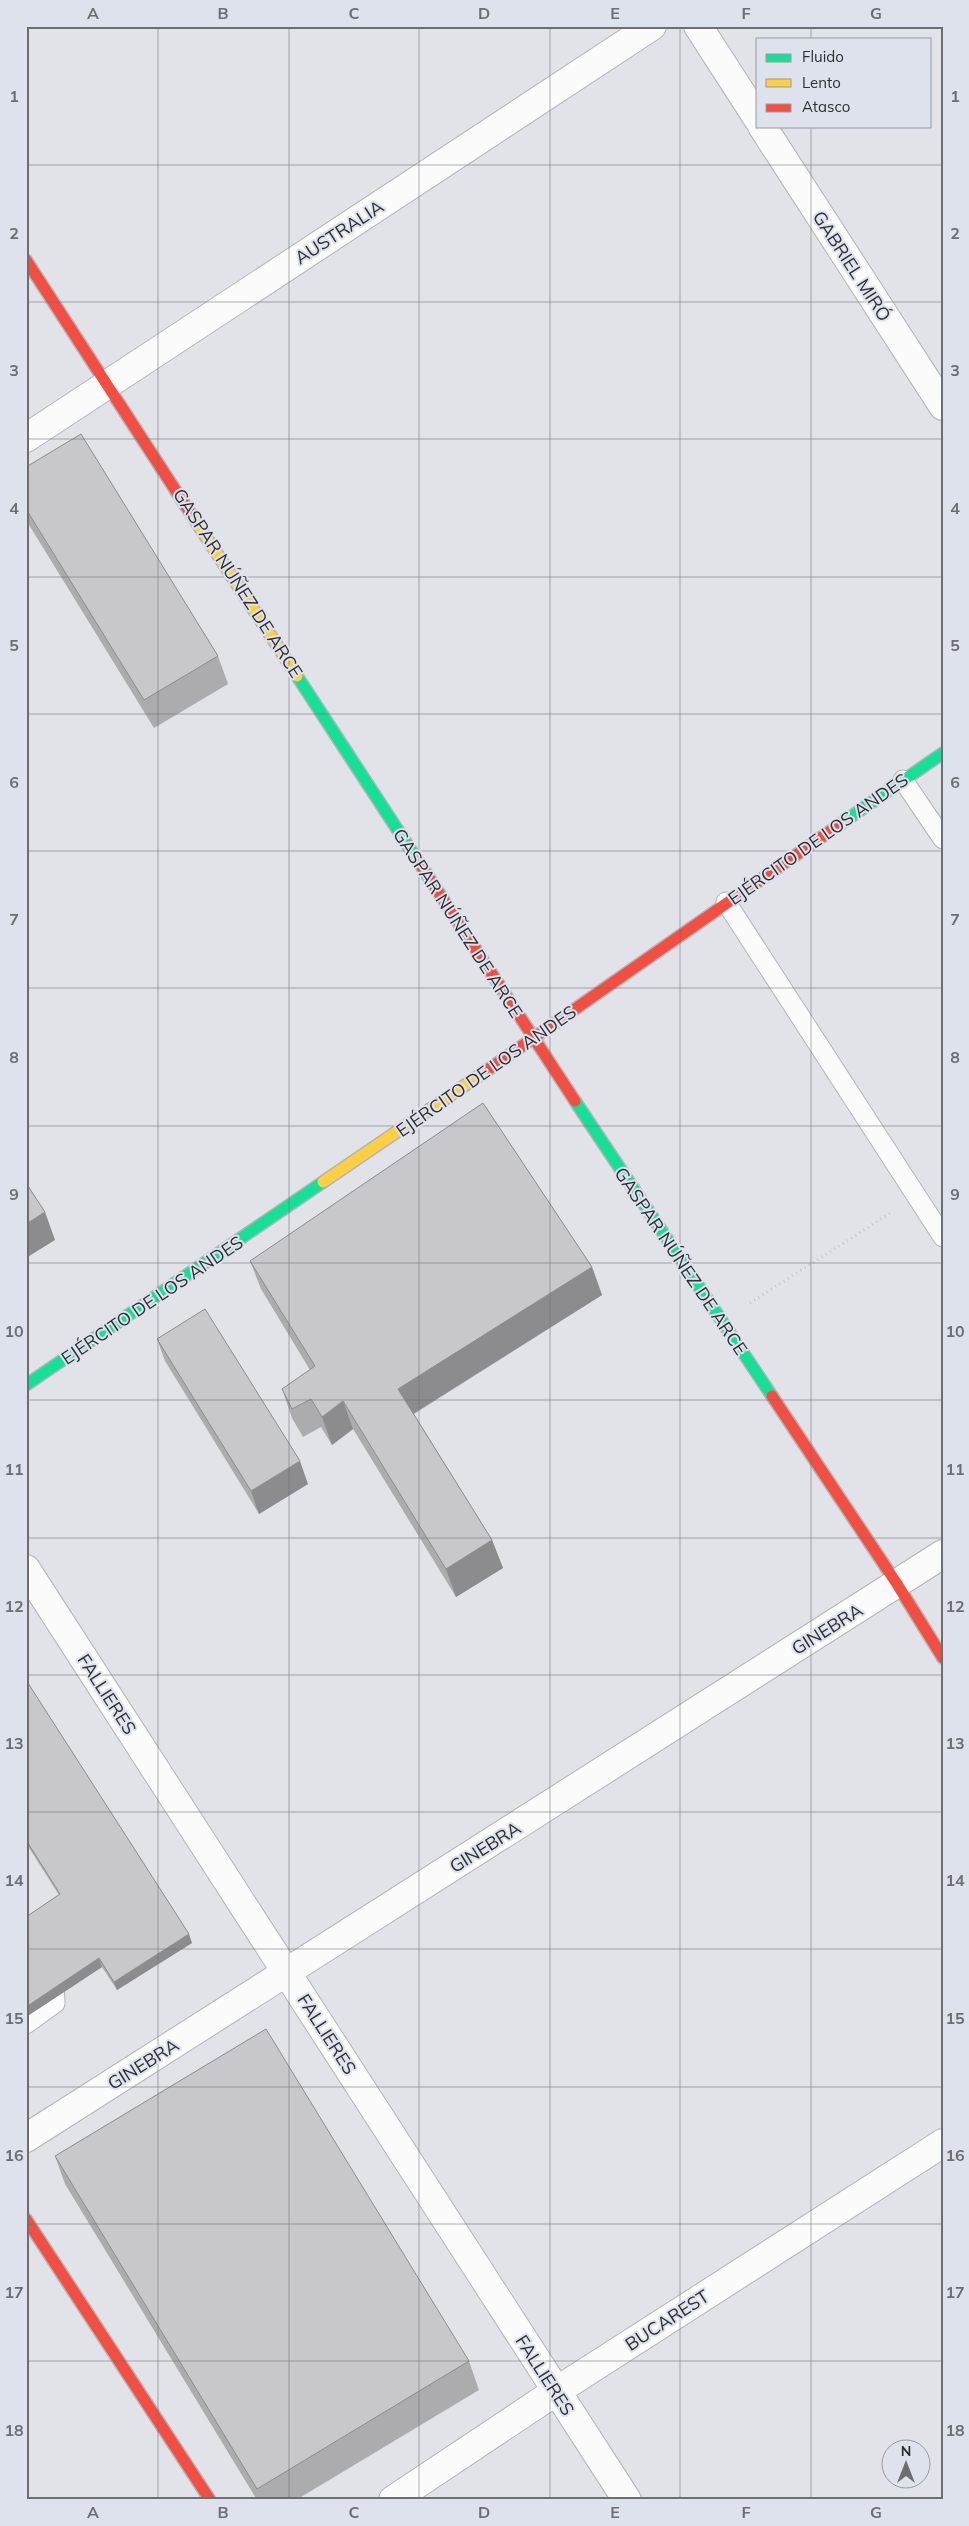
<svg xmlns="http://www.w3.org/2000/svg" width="969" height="2526" font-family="Mulish,sans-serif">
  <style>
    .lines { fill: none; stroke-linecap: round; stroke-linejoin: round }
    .lane-casing { stroke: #b3b4b8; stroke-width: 21 }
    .street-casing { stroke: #b3b4b8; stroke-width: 30 }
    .fast-casing { stroke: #b3b4b8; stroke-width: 14 }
    .slow-casing { stroke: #b3b4b8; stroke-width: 14 }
    .jam-casing { stroke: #b3b4b8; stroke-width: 14 }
    .path { stroke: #c3c4c7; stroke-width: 3; stroke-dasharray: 1 4; stroke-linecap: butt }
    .lane { stroke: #fbfbfc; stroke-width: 19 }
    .street { stroke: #fbfbfc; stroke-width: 28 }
    .fast { stroke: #16e098; stroke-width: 11 }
    .slow { stroke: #ffcf43; stroke-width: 11 }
    .jam { stroke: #f24e42; stroke-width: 11 }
    .wall { fill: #acacaf }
    .shaded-wall { fill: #8c8c8f }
    .building { fill: #c8c8cc; stroke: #8c8c8f }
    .grid { fill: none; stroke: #6c6e72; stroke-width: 1; stroke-opacity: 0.55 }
    .labels { text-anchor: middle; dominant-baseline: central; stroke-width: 4; stroke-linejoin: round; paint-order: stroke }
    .street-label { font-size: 18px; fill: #2d2f33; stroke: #dee2ec }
    .neatline { fill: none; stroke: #6c6e72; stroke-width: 2 }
    .grid-label { font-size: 16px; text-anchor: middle; font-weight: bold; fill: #6c6e72 }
  </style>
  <rect width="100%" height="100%" fill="#e2e3e8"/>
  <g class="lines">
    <!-- lane casing -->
    <g class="lane-casing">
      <g id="lane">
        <path d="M903 780 943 839"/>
        <path d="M726 902 943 1237"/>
        <path d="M26 1939 54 1985 55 2003 26 2024"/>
      </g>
    </g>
    <!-- street casing -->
    <g class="street-casing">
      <g id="street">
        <path d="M698 26 758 119"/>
        <path d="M762 126 943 406"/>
        <path d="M26 438 652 26"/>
        <path d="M26 1569 627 2500"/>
        <path d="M26 2138 943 1554"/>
        <path d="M393 2500 555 2392 943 2143"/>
      </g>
    </g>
    <!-- fast casing -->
    <g class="fast-casing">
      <g id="fast">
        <path d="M297 676 418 861"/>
        <path d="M839 825 943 753"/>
        <path d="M575 1101 772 1396"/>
        <path d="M26 1385 323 1182"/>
      </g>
    </g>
    <!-- slow casing -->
    <g class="slow-casing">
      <g id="slow">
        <path d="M189 511 297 676"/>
        <path d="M323 1182 489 1069"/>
      </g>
    </g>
    <!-- jam casing -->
    <g class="jam-casing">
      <g id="jam">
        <path d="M26 260 189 511"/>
        <path d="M418 861 575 1101"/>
        <path d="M489 1069 839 825"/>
        <path d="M772 1396 897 1584 943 1658"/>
        <path d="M26 2219 210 2500"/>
      </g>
    </g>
    <!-- path -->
    <path class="path" d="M750 1303 892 1212"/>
    <!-- lane -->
    <use href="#lane" class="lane"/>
    <!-- street -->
    <use href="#street" class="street"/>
    <!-- fast -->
    <use href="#fast" class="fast"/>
    <!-- slow -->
    <use href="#slow" class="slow"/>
    <!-- jam -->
    <use href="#jam" class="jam"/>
  </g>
  <!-- wall -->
  <g class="wall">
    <path d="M26 467 218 656 228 684 154 728 26 520Z"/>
    <path d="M250 1261 592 1267 602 1295 414 1414 492 1540 503 1568 456 1597 353 1429 332 1445 321 1427 303 1437 292 1418 282 1389 310 1370 261 1289Z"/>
    <path d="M157 1339 308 1484 259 1514 165 1361Z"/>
    <path d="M26 1680 192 1943 117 1990 102 1967 26 2017V1917L59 1895 26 1843Z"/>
    <path d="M55 2156 469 2361 479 2390 296 2500H257L65 2184Z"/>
  </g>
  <!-- shaded-wall -->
  <g class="shaded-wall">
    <path d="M45 1212 55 1240 26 1258V1224Z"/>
    <path d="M592 1267 602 1295 408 1417 398 1389Z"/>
    <path d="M343 1401 353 1429 332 1445 322 1417Z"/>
    <path d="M300 1461 308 1484 259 1514 251 1491Z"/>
    <path d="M492 1540 503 1568 456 1597 446 1569Z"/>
    <path d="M189 1934 192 1943 117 1990 114 1982Z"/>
    <path d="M99 1958 102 1967 26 2017V2007Z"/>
  </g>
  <!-- building -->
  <g class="building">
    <path d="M81 434 218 656 144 700 26 509V467Z"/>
    <path d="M483 1103 592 1267 398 1389 492 1540 446 1569 343 1401 322 1417 311 1399 292 1409 282 1389 315 1366 250 1261Z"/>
    <path d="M26 1183 45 1212 26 1224Z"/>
    <path d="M205 1309 300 1461 251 1491 157 1339Z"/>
    <path d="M26 1680 189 1934 114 1982 99 1958 26 2007V1917L60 1894 26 1840Z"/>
    <path d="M266 2029 469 2361 257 2489 55 2156Z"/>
  </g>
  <!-- grid -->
  <path class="grid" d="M158 26V2500M289 26V2500M419 26V2500M550 26V2500M680 26V2500M811 26V39M811 126V2500M26 165H943M26 302H943M26 439H943M26 577H943M26 714H943M26 851H943M26 988H943M26 1126H943M26 1263H943M26 1400H943M26 1538H943M26 1675H943M26 1812H943M26 1949H943M26 2087H943M26 2224H943M26 2361H943"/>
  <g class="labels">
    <!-- street labels -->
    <g class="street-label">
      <text transform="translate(339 232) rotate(-33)">AUSTRALIA</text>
      <text transform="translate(852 266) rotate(57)">GABRIEL MIRÓ</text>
      <text transform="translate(238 583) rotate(57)">GASPAR NÚÑEZ DE ARCE</text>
      <text transform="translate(818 839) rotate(-35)">EJÉRCITO DE LOS ANDES</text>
      <text transform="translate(458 923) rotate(57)">GASPAR NÚÑEZ DE ARCE</text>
      <text transform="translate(486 1071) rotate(-35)">EJÉRCITO DE LOS ANDES</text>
      <text transform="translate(681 1261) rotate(56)">GASPAR NÚÑEZ DE ARCE</text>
      <text transform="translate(152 1300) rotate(-34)">EJÉRCITO DE LOS ANDES</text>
      <text transform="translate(827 1629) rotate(-32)">GINEBRA</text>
      <text transform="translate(107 1694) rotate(57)">FALLIERES</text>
      <text transform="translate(485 1847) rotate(-32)">GINEBRA</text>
      <text transform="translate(327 2034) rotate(57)">FALLIERES</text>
      <text transform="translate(143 2064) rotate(-32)">GINEBRA</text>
      <text transform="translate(667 2320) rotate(-33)">BUCAREST</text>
      <text transform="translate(545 2375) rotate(57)">FALLIERES</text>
    </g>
  </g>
  <!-- border -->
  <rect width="969" height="2526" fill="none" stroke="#dee2ec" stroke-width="55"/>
  <!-- legend -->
  <rect x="756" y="38" width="175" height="90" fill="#dee2ec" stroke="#979aa2"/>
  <rect x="766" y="54" width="25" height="8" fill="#16e098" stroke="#979aa2"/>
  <text x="802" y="62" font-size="15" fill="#2d2f33">Fluido</text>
  <rect x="766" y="79" width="25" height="8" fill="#ffcf43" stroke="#979aa2"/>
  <text x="802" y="88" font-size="15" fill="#2d2f33">Lento</text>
  <rect x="766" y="104" width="25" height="8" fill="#f24e42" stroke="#979aa2"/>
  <text x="802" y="112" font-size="15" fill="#2d2f33">Atasco</text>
  <!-- north arrow -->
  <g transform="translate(906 2464)"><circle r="24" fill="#dee2ec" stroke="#979aa2"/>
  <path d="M0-4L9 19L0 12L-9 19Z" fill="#6c6e72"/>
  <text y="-8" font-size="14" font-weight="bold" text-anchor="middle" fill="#2d2f33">N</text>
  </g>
  <rect x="28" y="28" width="914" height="2470" class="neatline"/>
  <g class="grid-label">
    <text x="93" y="19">A</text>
    <text x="223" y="19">B</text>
    <text x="354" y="19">C</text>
    <text x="484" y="19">D</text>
    <text x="615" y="19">E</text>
    <text x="746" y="19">F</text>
    <text x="876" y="19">G</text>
    <text x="14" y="102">1</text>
    <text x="955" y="102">1</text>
    <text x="14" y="239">2</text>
    <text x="955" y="239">2</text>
    <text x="14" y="376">3</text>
    <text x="955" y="376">3</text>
    <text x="14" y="514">4</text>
    <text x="955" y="514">4</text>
    <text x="14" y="651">5</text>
    <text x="955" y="651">5</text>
    <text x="14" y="788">6</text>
    <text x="955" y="788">6</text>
    <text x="14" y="925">7</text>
    <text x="955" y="925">7</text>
    <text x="14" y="1063">8</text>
    <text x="955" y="1063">8</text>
    <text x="14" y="1200">9</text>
    <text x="955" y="1200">9</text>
    <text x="14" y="1337">10</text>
    <text x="955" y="1337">10</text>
    <text x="14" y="1475">11</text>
    <text x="955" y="1475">11</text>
    <text x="14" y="1612">12</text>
    <text x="955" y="1612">12</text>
    <text x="14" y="1749">13</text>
    <text x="955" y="1749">13</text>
    <text x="14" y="1886">14</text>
    <text x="955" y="1886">14</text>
    <text x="14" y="2024">15</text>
    <text x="955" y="2024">15</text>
    <text x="14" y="2161">16</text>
    <text x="955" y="2161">16</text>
    <text x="14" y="2298">17</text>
    <text x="955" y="2298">17</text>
    <text x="14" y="2436">18</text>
    <text x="955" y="2436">18</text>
    <text x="93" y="2518">A</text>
    <text x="223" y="2518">B</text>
    <text x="354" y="2518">C</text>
    <text x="484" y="2518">D</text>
    <text x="615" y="2518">E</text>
    <text x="746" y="2518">F</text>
    <text x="876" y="2518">G</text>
  </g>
</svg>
